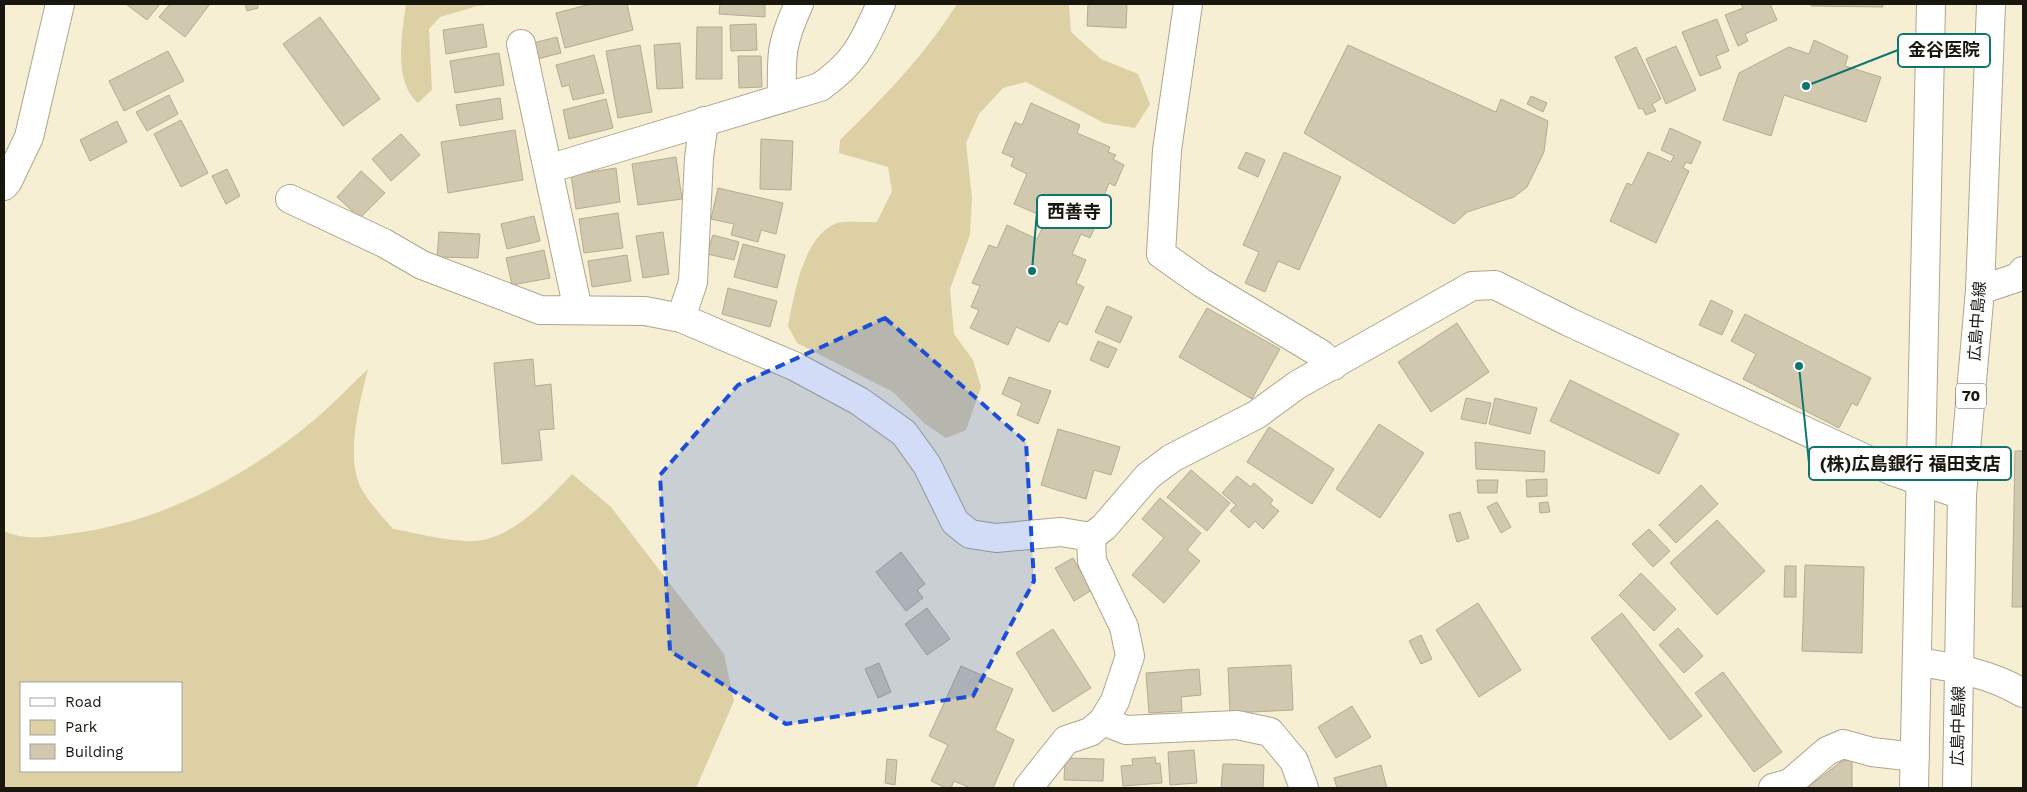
<svg xmlns="http://www.w3.org/2000/svg" width="2027" height="792" font-family="'Work Sans','Noto Sans JP',sans-serif">
  <style>
    .green { fill: #dcd0a4; fill-rule: evenodd }
    .building { fill: #d0c9af; stroke: #b3ac93 }
    .lines { fill: none; stroke-linecap: round; stroke-linejoin: round }
    .minor-casing { stroke: #ada68d; stroke-width: 30 }
    .major-casing { stroke: #ada68d; stroke-width: 30 }
    .minor { stroke: #fff; stroke-width: 28 }
    .major { stroke: #fff; stroke-width: 28 }
    .marked { fill: #1d4ed8; fill-opacity: 0.2; stroke: #1d4ed8; stroke-width: 4; stroke-dasharray: 10 6; stroke-linejoin: round }
    .labels { text-anchor: middle; dominant-baseline: central; stroke-width: 4; stroke-linejoin: round; paint-order: stroke }
    .shield { fill: #fff; stroke: #5e5d56; stroke-width: 1 }
    .shield-label { font-size: 15px; font-weight: bold; fill: #19170d }
    .street-label { font-size: 16px; fill: #19170d; stroke: #fff }
    .leader { fill: none; stroke: #0f766e; stroke-width: 2 }
    .callout-dot { fill: #0f766e; stroke: #fff; stroke-width: 2 }
    .callout { fill: #fff; stroke: #0f766e; stroke-width: 2 }
    .callout-label { font-size: 18px; text-anchor: middle; font-weight: bold; fill: #19170d }
  </style>
  <rect width="100%" height="100%" fill="#f6efd4"/>
  <!-- green -->
  <g class="green">
    <path d="M406 4H502L477 6 440 17 429 29 432 90 418 103C393 82 402 33 406 4Z"/>
    <path d="M957 4H1069L1071 32 1101 59 1138 74 1150 104 1135 128 1104 123 1026 82 1003 88 979 114 966 143 972 198 970 235 950 289 954 334 973 360 981 387 966 430 946 438 925 424 893 392 797 343 788 326C794 296 803 237 835 224 844 220 867 223 877 222L892 191 888 167 839 153 840 140C883 98 925 55 957 4Z"/>
    <path d="M368 369C360 402 343 462 364 493 372 506 384 518 393 529 417 533 441 540 465 541 508 544 545 503 572 474L611 507 724 654 734 701 696 788H4V531C27 542 51 536 75 533 163 521 244 478 313 421 332 405 350 386 368 369ZM21 683H181V771H21Z"/>
  </g>
  <!-- building -->
  <g class="building">
    <path d="M126 4H160L147 20Z"/>
    <path d="M170 4H210L185 37 159 17Z"/>
    <path d="M245 4H257L258 8 247 11Z"/>
    <path d="M591 4H627L633 30 565 48 556 13Z"/>
    <path d="M720 4H765V17L719 14Z"/>
    <path d="M1088 4H1127L1126 28 1087 26Z"/>
    <path d="M1741 4H1770L1777 20 1745 34 1748 41 1738 46 1725 15 1743 8Z"/>
    <path d="M1811 4H1883V7L1811 6Z"/>
    <path d="M320 17 380 99 343 126 283 44Z"/>
    <path d="M1717 19 1729 51 1716 56 1721 68 1700 76 1682 32Z"/>
    <path d="M483 24 487 47 446 54 443 30Z"/>
    <path d="M756 24 757 50 731 51 730 25Z"/>
    <path d="M697 27H722V79H696Z"/>
    <path d="M557 37 561 53 537 59 533 43Z"/>
    <path d="M1814 40 1848 56 1845 66 1881 77 1866 122 1784 95 1771 136 1723 120 1739 73 1789 47 1809 54Z"/>
    <path d="M680 43 683 88 657 89 654 45Z"/>
    <path d="M640 45 652 112 618 118 606 51Z"/>
    <path d="M1348 45 1496 112 1501 99 1548 121 1544 152 1527 187 1514 197 1467 212 1454 224 1304 133Z"/>
    <path d="M1676 46 1696 90 1666 104 1646 59Z"/>
    <path d="M1636 47 1661 99 1652 104 1656 111 1646 115 1642 108 1639 109 1615 57Z"/>
    <path d="M168 51 184 81 124 111 109 81Z"/>
    <path d="M499 53 504 85 455 93 450 61Z"/>
    <path d="M594 55 604 93 573 100 569 85 562 87 556 65Z"/>
    <path d="M738 56H761L762 87 739 88Z"/>
    <path d="M169 95 178 114 147 131 136 112Z"/>
    <path d="M1531 96 1547 103 1543 112 1527 104Z"/>
    <path d="M500 98 503 119 460 126 456 105Z"/>
    <path d="M606 99 613 128 569 139 563 110Z"/>
    <path d="M1031 103 1080 125 1077 133 1110 147 1108 152 1116 155 1113 159 1124 165 1115 186 1109 183 1104 196 1108 198 1090 238 1081 234 1072 254 1086 260 1076 283 1084 287 1067 325 1059 321 1049 342 1016 327 1008 345 970 328 979 310 971 307 980 286 972 283 989 245 997 248 1007 225 1037 239 1047 218 1014 204 1027 174 1011 166 1014 158 1002 153 1015 122 1022 125Z"/>
    <path d="M181 120 208 173 181 187 154 134Z"/>
    <path d="M117 121 127 142 90 161 80 140Z"/>
    <path d="M1670 128 1701 142 1691 164 1686 162 1683 168 1689 171 1656 243 1610 221 1627 183 1632 185 1648 152 1671 162 1674 156 1661 150Z"/>
    <path d="M515 130 523 180 448 193 441 142Z"/>
    <path d="M401 134 420 155 391 181 372 159Z"/>
    <path d="M761 139 793 141 791 190 760 189Z"/>
    <path d="M1246 152 1265 160 1258 177 1238 168Z"/>
    <path d="M1284 152 1341 177 1299 270 1278 261 1265 292 1245 283 1259 252 1243 245Z"/>
    <path d="M676 157 682 199 638 205 632 164Z"/>
    <path d="M616 168 620 202 576 209 571 175Z"/>
    <path d="M227 169 240 196 226 204 212 176Z"/>
    <path d="M361 171 385 193 360 218 337 197Z"/>
    <path d="M718 188 783 203 776 234 761 230 758 242 731 235 734 224 711 219Z"/>
    <path d="M618 213 623 248 584 253 579 219Z"/>
    <path d="M534 216 540 241 507 249 501 224Z"/>
    <path d="M439 232 480 234 478 258 437 257Z"/>
    <path d="M663 232 669 274 643 278 636 236Z"/>
    <path d="M713 235 739 242 734 260 707 254Z"/>
    <path d="M743 244 785 255 777 288 734 277Z"/>
    <path d="M544 250 550 278 512 285 506 258Z"/>
    <path d="M627 255 631 281 592 287 588 261Z"/>
    <path d="M728 288 777 301 770 327 722 314Z"/>
    <path d="M1711 300 1733 311 1722 335 1699 325Z"/>
    <path d="M1107 306 1132 317 1120 343 1095 332Z"/>
    <path d="M1207 308 1280 349 1252 399 1179 357Z"/>
    <path d="M1745 314 1871 378 1857 406 1852 403 1839 428 1743 379 1756 354 1731 341Z"/>
    <path d="M1457 323 1489 372 1431 412 1398 362Z"/>
    <path d="M1098 341 1117 349 1108 368 1090 360Z"/>
    <path d="M533 359 535 386 551 384 554 429 539 430 542 460 502 464 494 363Z"/>
    <path d="M1009 377 1051 391 1038 424 1017 415 1022 403 1002 394Z"/>
    <path d="M1570 380 1679 434 1659 474 1550 421Z"/>
    <path d="M1466 398 1491 403 1486 424 1461 419Z"/>
    <path d="M1495 398 1537 408 1530 434 1489 424Z"/>
    <path d="M1379 424 1424 453 1380 518 1336 489Z"/>
    <path d="M1269 427 1334 469 1312 504 1247 462Z"/>
    <path d="M1058 429 1120 447 1111 475 1094 470 1086 499 1041 485Z"/>
    <path d="M1475 442 1545 451 1544 472 1476 469Z"/>
    <path d="M2015 451H2023V607H2012Z"/>
    <path d="M1191 470 1230 503 1207 531 1167 497Z"/>
    <path d="M1237 476 1251 487 1254 483 1273 500 1270 504 1279 511 1263 529 1255 521 1249 528 1230 511 1236 505 1222 493Z"/>
    <path d="M1547 479V496L1527 497 1526 480Z"/>
    <path d="M1477 480H1498L1497 493H1478Z"/>
    <path d="M1701 485 1718 504 1676 543 1659 525Z"/>
    <path d="M1160 498 1201 533 1187 550 1200 561 1164 603 1132 575 1164 538 1142 519Z"/>
    <path d="M1497 502 1511 527 1501 533 1487 507Z"/>
    <path d="M1548 502 1550 512 1540 513 1539 503Z"/>
    <path d="M1460 512 1469 538 1457 542 1449 515Z"/>
    <path d="M1717 520 1765 571 1717 615 1670 563Z"/>
    <path d="M1649 529 1670 551 1653 567 1632 544Z"/>
    <path d="M901 552 925 584 917 590 923 598 906 611 876 572Z"/>
    <path d="M1073 558 1092 590 1074 601 1055 568Z"/>
    <path d="M1805 565 1864 567 1862 653 1802 651Z"/>
    <path d="M1785 566H1796V597H1784Z"/>
    <path d="M1641 573 1676 609 1654 631 1619 595Z"/>
    <path d="M1478 603 1521 670 1479 697 1436 630Z"/>
    <path d="M927 608 950 639 927 655 905 624Z"/>
    <path d="M1622 613 1702 716 1670 740 1591 638Z"/>
    <path d="M1678 628 1703 656 1684 673 1659 645Z"/>
    <path d="M1053 629 1091 688 1053 712 1016 653Z"/>
    <path d="M1421 635 1432 659 1421 664 1409 641Z"/>
    <path d="M879 663 891 692 878 698 865 669Z"/>
    <path d="M1291 665 1293 710 1230 713 1228 668Z"/>
    <path d="M961 666 1013 689 995 730 1014 740 993 788H970L954 781 951 788H946L931 781 948 745 929 736Z"/>
    <path d="M1199 669 1201 695 1181 697 1182 711 1149 713 1146 673Z"/>
    <path d="M1723 672 1782 752 1754 772 1695 693Z"/>
    <path d="M1352 706 1371 737 1336 758 1318 727Z"/>
    <path d="M1194 750 1197 783 1170 785 1168 752Z"/>
    <path d="M1155 757 1156 764 1160 763 1162 783 1123 786 1121 766 1133 765 1132 759Z"/>
    <path d="M1065 758 1104 759 1103 781 1064 780Z"/>
    <path d="M887 759 897 760 895 785 885 783Z"/>
    <path d="M1852 760V788H1807L1842 761Z"/>
    <path d="M1223 764 1264 765 1263 788H1221Z"/>
    <path d="M1381 765 1387 788H1337L1334 778Z"/>
  </g>
  <g class="lines">
    <!-- minor casing -->
    <g class="minor-casing">
      <g id="minor">
        <path d="M1188 4 1167 150 1161 254 1202 283 1321 354 1333 366"/>
        <path d="M521 44 578 310"/>
        <path d="M782 98C781 55 781 43 799 4"/>
        <path d="M548 169 820 87C857 61 863 43 881 4"/>
        <path d="M4 186 8 181 29 137 60 4"/>
        <path d="M290 199 384 243 422 265 540 310 645 311 681 318 794 366 859 401 904 433 927 465 955 522 970 534 996 538 1061 532 1091 537 1104 527 1148 476 1172 458 1256 415 1297 385 1472 286 1495 285 1569 322 1892 471 1962 495"/>
        <path d="M1980 290 2019 277 2023 271"/>
        <path d="M681 318 693 282 699 158 704 121"/>
        <path d="M1917 662C1954 667 1991 674 2023 693"/>
        <path d="M1103 721 1126 730 1237 725 1270 732 1294 761 1304 788"/>
        <path d="M1028 788 1066 740 1090 732 1103 721 1115 701 1130 656 1124 627 1092 561 1091 537"/>
        <path d="M1773 788 1790 783 1827 751 1843 744 1872 752 1915 757"/>
      </g>
    </g>
    <!-- major casing -->
    <g class="major-casing">
      <g id="major">
        <path d="M1914 788 1931 4"/>
        <path d="M1957 788 1962 495 1980 290 1991 4"/>
      </g>
    </g>
    <!-- minor -->
    <use href="#minor" class="minor"/>
    <!-- major -->
    <use href="#major" class="major"/>
  </g>
  <!-- marked area -->
  <path class="marked" d="M885 318 1026 442 1034 581 973 696 786 724 670 651 660 475 738 385Z"/>
  <g class="labels">
    <!-- shield labels -->
    <rect class="shield" x="1956" y="383.5" width="30" height="25" rx="4"/>
    <g class="shield-label">
      <text x="1971" y="396">70</text>
    </g>
    <!-- street labels -->
    <g class="street-label">
      <text transform="translate(1977 321) rotate(-86)">広島中島線</text>
      <text transform="translate(1958 726) rotate(-89)">広島中島線</text>
    </g>
  </g>
  <!-- callouts -->
  <path class="leader" d="M1806 86L1898 50M1032 271L1037 211M1799 366L1809 463"/>
  <g class="callout-dot">
    <circle cx="1806" cy="86" r="5"/>
    <circle cx="1032" cy="271" r="5"/>
    <circle cx="1799" cy="366" r="5"/>
  </g>
  <g class="callout">
    <rect x="1898" y="34" width="92" height="33" rx="5"/>
    <rect x="1037" y="195" width="74" height="33" rx="5"/>
    <rect x="1809" y="447" width="202" height="33" rx="5"/>
  </g>
  <g class="callout-label">
    <text x="1944" y="56">金谷医院</text>
    <text x="1074" y="218">西善寺</text>
    <text x="1910" y="470">(株)広島銀行 福田支店</text>
  </g>
  <!-- border -->
  <rect width="2027" height="792" fill="none" stroke="#19170d" stroke-width="10"/>
  <!-- legend -->
  <rect x="20" y="682" width="162" height="90" fill="#ffffff" stroke="#a3a29e"/>
  <rect x="30" y="698" width="25" height="8" fill="#ffffff" stroke="#a3a29e"/>
  <text x="65" y="707" font-size="15" fill="#19170d">Road</text>
  <rect x="30" y="720" width="25" height="15" fill="#dcd0a4" stroke="#a3a29e"/>
  <text x="65" y="732" font-size="15" fill="#19170d">Park</text>
  <rect x="30" y="744" width="25" height="15" fill="#d0c9af" stroke="#a3a29e"/>
  <text x="65" y="757" font-size="15" fill="#19170d">Building</text>
</svg>
